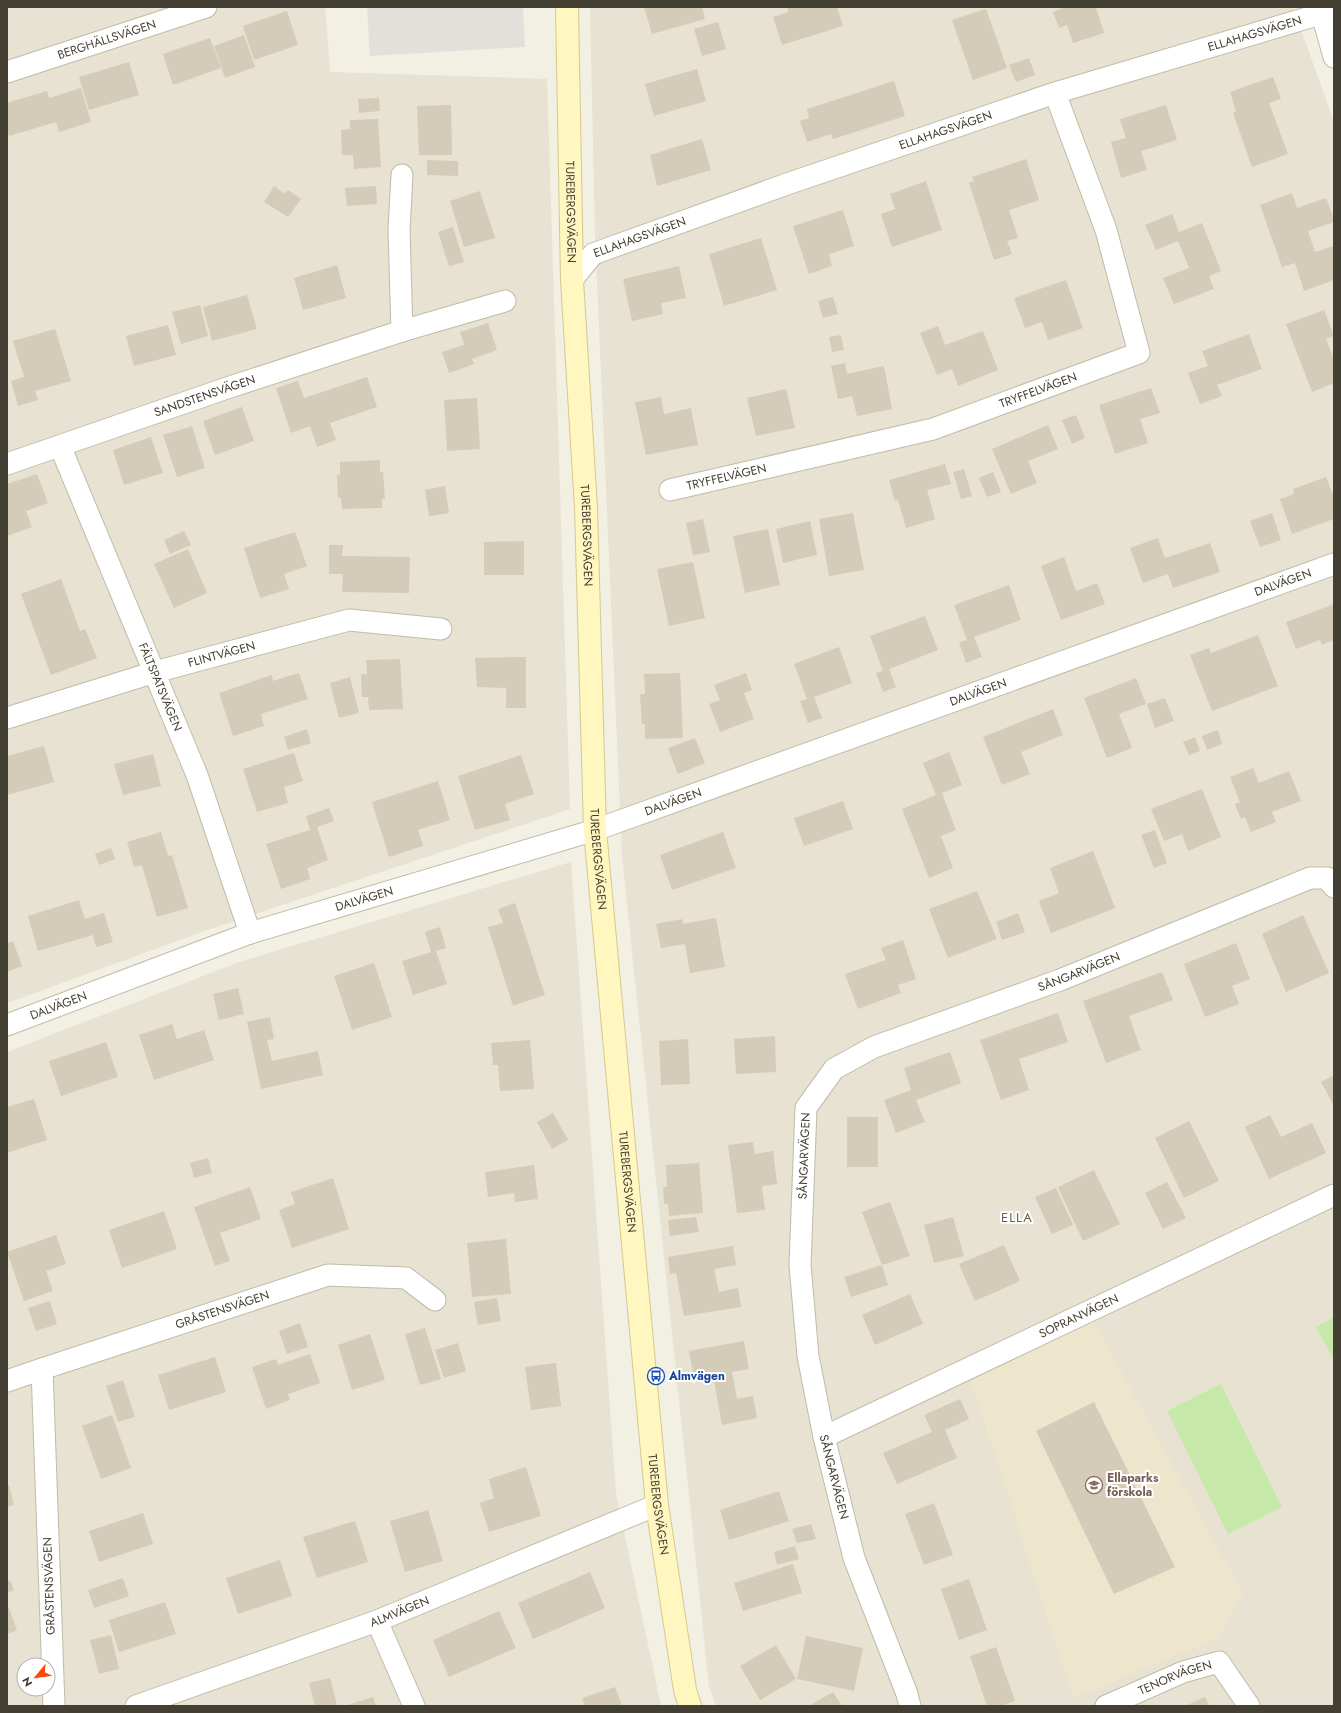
<svg xmlns="http://www.w3.org/2000/svg" width="1341" height="1713" font-family="Jost,sans-serif">
  <style>
    .residential { fill: #e7e2d1; fill-rule: evenodd }
    .education { fill: #ede6cc }
    .green { fill: #c6e9a9 }
    .parking { fill: #e3e0dc }
    .building { fill: #d4ccb8 }
    .lines { fill: none; stroke-linecap: round; stroke-linejoin: round }
    .street-casing { stroke: #c1bba8; stroke-width: 23 }
    .secondary-casing { stroke: #d4c990; stroke-width: 24 }
    .street { stroke: #fff; stroke-width: 21 }
    .secondary { stroke: #fff6c0; stroke-width: 22 }
    .labels { text-anchor: middle; dominant-baseline: central; stroke-width: 4; stroke-linejoin: round; paint-order: stroke }
    .street-label { font-size: 12px; fill: #443f33; stroke: #fff }
    .transit-label { font-size: 12px; font-weight: bold; fill: #164399; stroke: #fff; text-anchor: start }
    .education-label { font-size: 12px; font-weight: bold; fill: #785e54; stroke: #fff; text-anchor: start }
    .neighbourhood-label { font-size: 13px; letter-spacing: 1px; fill: #685e4a; stroke: #fff }
  </style>
  <rect width="100%" height="100%" fill="#f2efe3"/>
  <!-- residential -->
  <g class="residential">
    <path d="M7 7H325L330 72 547 79 570 809 210 929 7 1003Z"/>
    <path d="M590 7H1293L1334 122V1706H716L709 1686 622 856 595 234Z"/>
    <path d="M571 862 616 1494 661 1706H7V1052L242 961ZM24 1665H48V1689H24Z"/>
  </g>
  <!-- education -->
  <path class="education" d="M1093 1320 1243 1594 1217 1638 1074 1698 969 1376Z"/>
  <!-- green -->
  <g class="green">
    <path d="M1334 1317V1360L1316 1327Z"/>
    <path d="M1221 1384 1282 1507 1228 1534 1167 1411Z"/>
  </g>
  <!-- parking -->
  <path class="parking" d="M367 7H523L525 47 370 56Z"/>
  <!-- building -->
  <g class="building">
    <path d="M644 7H702L705 19 652 34Z"/>
    <path d="M787 7H837L843 26 782 45 773 17 788 12Z"/>
    <path d="M1061 7H1096L1104 33 1073 43 1067 25 1059 28 1053 12 1061 9Z"/>
    <path d="M986 9 1007 68 973 80 952 20Z"/>
    <path d="M287 11 298 45 254 60 243 26Z"/>
    <path d="M718 22 726 49 702 56 694 29Z"/>
    <path d="M244 35 255 67 225 78 214 46Z"/>
    <path d="M210 38 221 68 173 85 163 54Z"/>
    <path d="M1029 58 1035 75 1016 82 1009 65Z"/>
    <path d="M129 62 139 95 89 110 79 77Z"/>
    <path d="M697 69 706 101 654 116 645 84Z"/>
    <path d="M1273 77 1281 99 1269 103 1288 154 1252 167 1233 113 1236 112 1230 92Z"/>
    <path d="M894 81 905 116 833 139 831 134 807 142 800 121 809 118 807 109Z"/>
    <path d="M81 88 91 122 59 132 56 122 9 136 7 129V103L47 91 49 98Z"/>
    <path d="M379 98 380 111 359 113 358 99Z"/>
    <path d="M451 105 452 155H419L417 106Z"/>
    <path d="M1166 105 1177 140 1141 151 1147 170 1121 178 1111 142 1126 138 1120 119Z"/>
    <path d="M378 119 381 167 354 169 353 155H342L341 130 350 129V120Z"/>
    <path d="M702 139 711 170 657 186 650 155Z"/>
    <path d="M1026 159 1039 200 1009 210 1018 238 1007 241 1012 254 994 260 969 183 974 181 972 177Z"/>
    <path d="M427 160 458 161V176L427 175Z"/>
    <path d="M926 181 942 230 892 247 881 214 895 209 890 194Z"/>
    <path d="M274 186 285 194 288 190 301 199 288 217 264 202Z"/>
    <path d="M376 186 377 204 347 206 345 188Z"/>
    <path d="M480 191 495 238 464 247 450 201Z"/>
    <path d="M1292 193 1297 208 1326 198 1334 219V222L1308 231 1315 252 1334 246V280L1304 291 1295 263 1282 267 1260 205Z"/>
    <path d="M843 210 854 246 829 254 832 266 809 274 793 226Z"/>
    <path d="M1172 214 1179 232 1202 223 1221 271 1209 276 1214 289 1174 304 1163 278 1189 268 1178 241 1156 250 1145 225Z"/>
    <path d="M453 227 464 262 449 266 438 232Z"/>
    <path d="M761 238 777 290 724 306 709 254Z"/>
    <path d="M337 265 346 298 303 310 294 278Z"/>
    <path d="M679 266 686 298 661 303 663 314 632 321 623 279Z"/>
    <path d="M1066 280 1083 328 1048 340 1042 322 1025 328 1014 298Z"/>
    <path d="M247 295 257 329 212 341 203 307Z"/>
    <path d="M833 297 838 314 823 318 818 301Z"/>
    <path d="M200 305 208 336 181 344 172 312Z"/>
    <path d="M1324 310 1334 336 1326 339 1334 359V383L1312 392 1286 324Z"/>
    <path d="M488 323 497 350 472 359 474 364 449 373 442 352 464 345 460 332Z"/>
    <path d="M168 325 176 355 134 366 126 336Z"/>
    <path d="M938 326 945 345 983 331 998 370 958 386 952 369 937 375 920 333Z"/>
    <path d="M55 329 71 381 35 391 38 400 18 406 11 381 24 377 13 341Z"/>
    <path d="M1249 334 1262 369 1217 385 1222 396 1200 404 1188 373 1208 366 1202 351Z"/>
    <path d="M841 335 844 350 832 352 829 337Z"/>
    <path d="M845 363 847 374 884 366 892 409 857 416 852 396 838 399 831 366Z"/>
    <path d="M367 377 377 407 330 423 336 440 317 447 310 426 291 433 276 388 298 381 304 398Z"/>
    <path d="M1151 388 1160 413 1140 419 1148 443 1115 454 1099 405Z"/>
    <path d="M786 389 795 428 756 436 747 398Z"/>
    <path d="M661 397 664 414 691 408 698 445 646 455 635 402Z"/>
    <path d="M477 398 480 449 447 451 444 400Z"/>
    <path d="M242 407 254 441 215 455 203 421Z"/>
    <path d="M1076 415 1085 438 1072 444 1062 420Z"/>
    <path d="M1048 425 1058 449 1028 461 1037 483 1011 494 992 449Z"/>
    <path d="M192 426 205 468 177 477 163 435Z"/>
    <path d="M151 437 163 473 124 485 113 450Z"/>
    <path d="M380 460V472H383L385 499H382V508L342 509 341 498H338L337 475H340V462Z"/>
    <path d="M945 464 951 484 927 490 935 519 906 528 898 500 895 501 889 480Z"/>
    <path d="M964 469 972 496 961 499 953 472Z"/>
    <path d="M993 472 1001 492 987 497 979 478Z"/>
    <path d="M37 474 48 503 26 511 32 527 7 536V484Z"/>
    <path d="M1326 477 1334 498V519L1292 534 1280 499 1294 494 1293 489Z"/>
    <path d="M445 486 449 513 429 516 425 490Z"/>
    <path d="M853 513 864 570 829 576 819 519Z"/>
    <path d="M1272 513 1281 540 1260 547 1250 521Z"/>
    <path d="M703 519 710 552 693 555 686 523Z"/>
    <path d="M810 521 817 555 783 563 776 529Z"/>
    <path d="M768 529 780 585 745 593 733 536Z"/>
    <path d="M184 531 191 545 170 554 164 540Z"/>
    <path d="M295 532 307 566 284 574 289 589 260 598 244 548Z"/>
    <path d="M1158 538 1165 558 1210 543 1220 572 1173 588 1168 574 1143 583 1130 548Z"/>
    <path d="M524 541V575H484V542Z"/>
    <path d="M329 545H343L342 556 410 557 409 593 342 592 343 574H329Z"/>
    <path d="M188 549 207 593 174 608 154 564Z"/>
    <path d="M1064 557 1076 591 1097 583 1105 604 1061 620 1041 566Z"/>
    <path d="M693 562 705 618 669 626 657 569Z"/>
    <path d="M61 579 80 631 85 629 97 658 51 675 21 594Z"/>
    <path d="M1009 585 1021 620 974 637 982 657 966 663 959 642 967 640 954 605Z"/>
    <path d="M1334 604V640L1322 645 1320 640 1296 649 1286 622Z"/>
    <path d="M925 616 938 650 889 669 896 687 883 692 876 673 883 671 870 636Z"/>
    <path d="M1258 635 1278 686 1212 711 1190 655 1209 648 1211 653Z"/>
    <path d="M839 647 852 683 814 697 822 718 808 723 800 701 807 699 794 664Z"/>
    <path d="M526 657V708H506V688L477 687 475 658Z"/>
    <path d="M400 659 403 709 369 710 368 697H362L361 674H367L366 660Z"/>
    <path d="M299 673 308 699 261 714 264 726 233 736 219 693 272 675 273 681Z"/>
    <path d="M680 673 683 738 645 739V724H642L640 694H645L644 674Z"/>
    <path d="M746 673 752 690 744 693 754 719 720 732 709 704 720 700 714 685Z"/>
    <path d="M350 677 359 713 339 718 330 683Z"/>
    <path d="M1136 678 1146 704 1119 714 1132 748 1107 758 1084 698Z"/>
    <path d="M1165 698 1174 721 1155 728 1147 704Z"/>
    <path d="M1053 709 1063 735 1021 752 1030 774 1002 785 983 737Z"/>
    <path d="M307 729 311 743 288 750 284 737Z"/>
    <path d="M1218 730 1222 744 1207 750 1202 736Z"/>
    <path d="M1195 737 1200 751 1189 755 1183 742Z"/>
    <path d="M695 738 705 763 678 774 668 748Z"/>
    <path d="M44 746 54 782 7 795V756Z"/>
    <path d="M949 752 962 785 942 793 956 830 941 836 953 868 929 878 902 809 936 795 923 763Z"/>
    <path d="M294 753 303 781 284 787 288 803 257 812 243 769Z"/>
    <path d="M153 754 161 786 123 795 114 764Z"/>
    <path d="M521 755 534 794 505 804 510 820 475 830 458 776Z"/>
    <path d="M1253 768 1259 783 1289 771 1301 801 1272 812 1276 822 1251 832 1245 817 1241 819 1235 804 1240 802 1230 777Z"/>
    <path d="M438 781 450 820 418 830 423 846 389 857 372 802Z"/>
    <path d="M1202 789 1221 837 1188 851 1182 834 1164 841 1151 809Z"/>
    <path d="M843 801 853 829 804 846 794 818Z"/>
    <path d="M329 808 334 821 317 827 328 860 307 868 310 879 281 889 266 844 310 830 306 816Z"/>
    <path d="M1155 830 1167 863 1154 868 1141 835Z"/>
    <path d="M161 832 168 856 172 855 188 908 157 917 142 865 134 867 127 842Z"/>
    <path d="M723 832 736 868 672 890 660 855Z"/>
    <path d="M111 848 115 859 99 865 95 854Z"/>
    <path d="M1093 851 1115 908 1051 933 1039 901 1059 893 1050 868Z"/>
    <path d="M977 891 997 939 948 958 929 909Z"/>
    <path d="M79 900 85 919 104 913 113 942 96 947 93 935 38 951 28 916Z"/>
    <path d="M515 903 545 995 513 1006 488 927 503 923 498 909Z"/>
    <path d="M1018 913 1025 932 1002 940 996 922Z"/>
    <path d="M1303 915 1329 973 1286 992 1262 934Z"/>
    <path d="M716 918 725 967 690 973 685 944 661 948 656 924 682 919 683 924Z"/>
    <path d="M440 927 446 948 436 951 447 984 413 995 402 961 431 952 425 932Z"/>
    <path d="M903 940 916 979 898 985 901 993 858 1009 845 974 886 960 881 948Z"/>
    <path d="M13 941 22 966 7 972V943Z"/>
    <path d="M1236 943 1250 979 1232 986 1239 1004 1205 1017 1184 964Z"/>
    <path d="M374 963 392 1017 352 1030 334 976Z"/>
    <path d="M1162 972 1173 1000 1129 1016 1141 1050 1106 1063 1083 1001Z"/>
    <path d="M238 988 244 1014 219 1020 213 994Z"/>
    <path d="M1058 1013 1068 1042 1019 1059 1029 1090 1001 1100 980 1040Z"/>
    <path d="M270 1017 274 1039 267 1040 272 1061 318 1051 323 1075 261 1089 247 1022Z"/>
    <path d="M172 1024 177 1039 204 1030 214 1060 154 1080 139 1035Z"/>
    <path d="M775 1036 776 1072 736 1074 734 1039Z"/>
    <path d="M688 1039 690 1084 661 1085 659 1041Z"/>
    <path d="M530 1040 534 1089 500 1091 498 1065H493L491 1043Z"/>
    <path d="M106 1042 118 1077 61 1096 49 1061Z"/>
    <path d="M950 1052 961 1083 916 1100 925 1122 896 1133 884 1100 911 1090 904 1068Z"/>
    <path d="M1334 1075V1106L1321 1082Z"/>
    <path d="M34 1099 47 1140 7 1153V1107Z"/>
    <path d="M553 1113 568 1140 552 1149 537 1122Z"/>
    <path d="M1270 1115 1281 1137 1312 1123 1326 1153 1269 1179 1245 1127Z"/>
    <rect x="847" y="1117" width="31" height="50"/>
    <path d="M1189 1121 1219 1181 1184 1198 1155 1138Z"/>
    <path d="M753 1142 755 1154 773 1151 777 1184 762 1186 765 1210 737 1213 728 1145Z"/>
    <path d="M208 1158 212 1173 194 1178 190 1163Z"/>
    <path d="M699 1163 703 1213 669 1216 668 1204H664L663 1187H667L666 1165Z"/>
    <path d="M534 1165 538 1199 515 1202 514 1193 488 1197 485 1172Z"/>
    <path d="M1094 1170 1120 1224 1083 1241 1058 1187Z"/>
    <path d="M333 1178 349 1229 292 1248 279 1210 295 1204 291 1192Z"/>
    <path d="M1167 1182 1186 1218 1163 1229 1145 1193Z"/>
    <path d="M250 1187 261 1219 220 1233 230 1261 215 1266 194 1207Z"/>
    <path d="M1056 1188 1073 1225 1052 1234 1035 1197Z"/>
    <path d="M890 1202 910 1256 882 1265 862 1212Z"/>
    <path d="M164 1211 177 1249 122 1268 109 1230Z"/>
    <path d="M696 1217 699 1232 670 1236 668 1220Z"/>
    <path d="M953 1217 964 1256 934 1263 924 1225Z"/>
    <path d="M56 1235 66 1264 46 1271 53 1291 24 1301 7 1252Z"/>
    <path d="M506 1239 511 1294 472 1297 467 1243Z"/>
    <path d="M1004 1245 1020 1281 975 1301 959 1264Z"/>
    <path d="M733 1246 736 1265 714 1269 719 1292 738 1288 741 1307 684 1316 676 1273 670 1274 668 1257Z"/>
    <path d="M882 1265 888 1285 851 1297 844 1277Z"/>
    <path d="M910 1294 923 1324 875 1345 862 1315Z"/>
    <path d="M497 1298 501 1321 478 1325 474 1302Z"/>
    <path d="M50 1301 57 1324 36 1331 28 1308Z"/>
    <path d="M300 1323 308 1347 287 1354 279 1331Z"/>
    <path d="M425 1328 441 1379 420 1385 405 1334Z"/>
    <path d="M370 1334 385 1380 352 1390 338 1345Z"/>
    <path d="M744 1341 749 1369 732 1372 737 1399 753 1396 757 1418 722 1425 713 1375 694 1378 689 1351Z"/>
    <path d="M458 1343 466 1371 444 1378 435 1350Z"/>
    <path d="M310 1354 320 1383 288 1394 290 1400 266 1409 252 1367 276 1359 278 1365Z"/>
    <path d="M215 1357 226 1392 169 1410 158 1375Z"/>
    <path d="M556 1363 561 1406 531 1410 525 1367Z"/>
    <path d="M123 1380 135 1417 118 1422 106 1386Z"/>
    <path d="M960 1399 969 1419 945 1430 957 1458 897 1484 883 1453 932 1432 924 1415Z"/>
    <path d="M1094 1402 1175 1567 1114 1594 1036 1431Z"/>
    <path d="M112 1415 131 1468 101 1479 82 1426Z"/>
    <path d="M526 1467 541 1516 489 1532 480 1503 494 1498 489 1479Z"/>
    <path d="M9 1485 14 1505 7 1507V1486Z"/>
    <path d="M779 1491 789 1521 729 1540 720 1510Z"/>
    <path d="M934 1503 953 1555 924 1565 905 1514Z"/>
    <path d="M428 1510 443 1561 405 1572 390 1521Z"/>
    <path d="M143 1513 153 1544 99 1562 89 1531Z"/>
    <path d="M355 1521 368 1562 317 1578 303 1537Z"/>
    <path d="M811 1524 816 1539 797 1543 792 1529Z"/>
    <path d="M795 1546 799 1559 777 1565 774 1552Z"/>
    <path d="M280 1560 292 1596 238 1614 226 1578Z"/>
    <path d="M793 1564 802 1593 743 1611 734 1583Z"/>
    <path d="M590 1572 605 1608 533 1639 518 1603Z"/>
    <path d="M123 1578 129 1596 94 1608 88 1590Z"/>
    <path d="M969 1579 987 1630 959 1640 941 1589Z"/>
    <path d="M10 1580 14 1590 7 1593V1582Z"/>
    <path d="M165 1602 176 1634 119 1652 109 1620Z"/>
    <path d="M7 1603 17 1630 7 1634Z"/>
    <path d="M499 1611 516 1648 449 1677 433 1640Z"/>
    <path d="M111 1635 119 1669 99 1674 90 1640Z"/>
    <path d="M806 1636 863 1648 854 1691 797 1679Z"/>
    <path d="M776 1645 796 1679 760 1700 740 1666Z"/>
    <path d="M996 1647 1015 1701 1001 1706H987L970 1656Z"/>
    <path d="M330 1678 337 1705 315 1706 309 1683Z"/>
    <path d="M615 1687 622 1706H585L582 1698Z"/>
    <path d="M833 1692 842 1706H809Z"/>
    <path d="M373 1697 376 1706H344Z"/>
    <path d="M1205 1697 1209 1706H1185Z"/>
  </g>
  <g class="lines">
    <!-- street casing -->
    <g class="street-casing">
      <g id="street">
        <path d="M1320 7 1334 57"/>
        <path id="s1" d="M7 72 206 7"/>
        <path d="M402 175 399 230 402 331"/>
        <path id="s2" d="M572 280 593 254 787 184 1055 93 1334 10"/>
        <path id="s3" d="M60 446 197 775 250 933"/>
        <path id="s4" d="M7 464 227 388 402 331 505 301"/>
        <path id="s5" d="M670 490 933 429 1139 353 1106 230 1055 93"/>
        <path id="s6" d="M7 718 155 672 349 620 441 629"/>
        <path id="s7" d="M7 1025 250 933 595 830 1334 564"/>
        <path d="M7 1381 42 1369"/>
        <path id="s8" d="M824 1437 1334 1195"/>
        <path d="M377 1621 414 1706"/>
        <path id="s9" d="M54 1706 42 1369 328 1275 406 1278 435 1300"/>
        <path id="s10" d="M136 1706 377 1621 657 1505"/>
        <path id="s11" d="M910 1706 907 1694 854 1558 824 1437 808 1356 800 1265 806 1108 834 1069 874 1047 1060 980 1310 878H1327L1334 887"/>
        <path id="s12" d="M1106 1706 1183 1672 1219 1662 1249 1706"/>
      </g>
    </g>
    <!-- secondary casing -->
    <g class="secondary-casing">
      <g id="secondary">
        <path id="s13" d="M567 7 572 280 586 508 595 830 657 1505 685 1690 690 1706"/>
      </g>
    </g>
    <!-- street -->
    <use href="#street" class="street"/>
    <!-- secondary -->
    <use href="#secondary" class="secondary"/>
  </g>
  <!-- icons -->
  <defs>
    <g id="bus-ring" transform="scale(0.9)"><circle r="9.5" fill="#fff" stroke="#1a4fb4" stroke-width="1.5"/><path d="M-5-6H5V4H4V6H2V4H-2V6H-4V4H-5ZM-3.5-4V0h7V-4ZM-3.5 1.2v1.5H-2V1.2ZM2 1.2v1.5H3.5V1.2Z" fill="#1a4fb4"/></g>
    <g id="school-ring" transform="scale(0.9)"><circle r="9.5" fill="#fff" stroke="#8d6e63" stroke-width="1.5"/><path d="M0-5L7-2L0 1L-7-2ZM-4 1L0 2.5L4 1V4Q0 6-4 4Z" fill="#8d6e63"/></g>
  </defs>
  <g fill-rule="evenodd">
    <use href="#bus-ring" x="656" y="1376"/>
    <use href="#school-ring" x="1094" y="1485"/>
  </g>
  <g class="labels">
    <!-- street labels -->
    <g class="street-label">
      <text stroke="none"><textPath href="#s2" startOffset="731">ELLAHAGSVÄGEN</textPath></text>
      <text stroke="none"><textPath href="#s1" startOffset="105">BERGHÄLLSVÄGEN</textPath></text>
      <text stroke="none"><textPath href="#s2" startOffset="407">ELLAHAGSVÄGEN</textPath></text>
      <text stroke="none"><textPath href="#s13" startOffset="205">TUREBERGSVÄGEN</textPath></text>
      <text stroke="none"><textPath href="#s2" startOffset="83">ELLAHAGSVÄGEN</textPath></text>
      <text stroke="none"><textPath href="#s5" startOffset="382">TRYFFELVÄGEN</textPath></text>
      <text stroke="none"><textPath href="#s4" startOffset="209">SANDSTENSVÄGEN</textPath></text>
      <text stroke="none"><textPath href="#s5" startOffset="58">TRYFFELVÄGEN</textPath></text>
      <text stroke="none"><textPath href="#s13" startOffset="529">TUREBERGSVÄGEN</textPath></text>
      <text stroke="none"><textPath href="#s7" startOffset="1351">DALVÄGEN</textPath></text>
      <text stroke="none"><textPath href="#s6" startOffset="224">FLINTVÄGEN</textPath></text>
      <text stroke="none"><textPath href="#s3" startOffset="261">FÄLTSPATSVÄGEN</textPath></text>
      <text stroke="none"><textPath href="#s7" startOffset="1027">DALVÄGEN</textPath></text>
      <text stroke="none"><textPath href="#s7" startOffset="703">DALVÄGEN</textPath></text>
      <text stroke="none"><textPath href="#s13" startOffset="853">TUREBERGSVÄGEN</textPath></text>
      <text stroke="none"><textPath href="#s7" startOffset="379">DALVÄGEN</textPath></text>
      <text stroke="none"><textPath href="#s11" startOffset="926">SÅNGARVÄGEN</textPath></text>
      <text stroke="none"><textPath href="#s7" startOffset="55">DALVÄGEN</textPath></text>
      <text stroke="none"><textPath href="#s11" startOffset="566">SÅNGARVÄGEN</textPath></text>
      <text stroke="none"><textPath href="#s13" startOffset="1177">TUREBERGSVÄGEN</textPath></text>
      <text stroke="none"><textPath href="#s9" startOffset="527">GRÅSTENSVÄGEN</textPath></text>
      <text stroke="none"><textPath href="#s8" startOffset="282">SOPRANVÄGEN</textPath></text>
      <text transform="translate(834 1477) rotate(76)">SÅNGARVÄGEN</text>
      <text stroke="none"><textPath href="#s13" startOffset="1501">TUREBERGSVÄGEN</textPath></text>
      <text transform="translate(49 1586) rotate(-92)">GRÅSTENSVÄGEN</text>
      <text stroke="none"><textPath href="#s10" startOffset="280">ALMVÄGEN</textPath></text>
      <text stroke="none"><textPath href="#s12" startOffset="75">TENORVÄGEN</textPath></text>
    </g>
    <!-- transit labels -->
    <g class="transit-label">
      <text x="669" y="1376">Almvägen</text>
    </g>
    <!-- education labels -->
    <g class="education-label">
      <text x="1107" y="1478">Ellaparks<tspan x="1107" dy="14">förskola</tspan></text>
    </g>
    <!-- neighbourhood labels -->
    <g class="neighbourhood-label">
      <text x="1017" y="1217">ELLA</text>
    </g>
  </g>
  <!-- border -->
  <rect width="1341" height="1713" fill="none" stroke="#443f33" stroke-width="16"/>
  <!-- north arrow -->
  <g transform="translate(36 1677) rotate(241)"><circle r="19" fill="#ffffff" stroke="#b4b2ad"/>
  <path d="M0-3L7 15L0 10L-7 15Z" fill="#ff480d"/>
  <text y="-6" font-size="11" font-weight="bold" text-anchor="middle" fill="#443f33">N</text>
  </g>
</svg>
